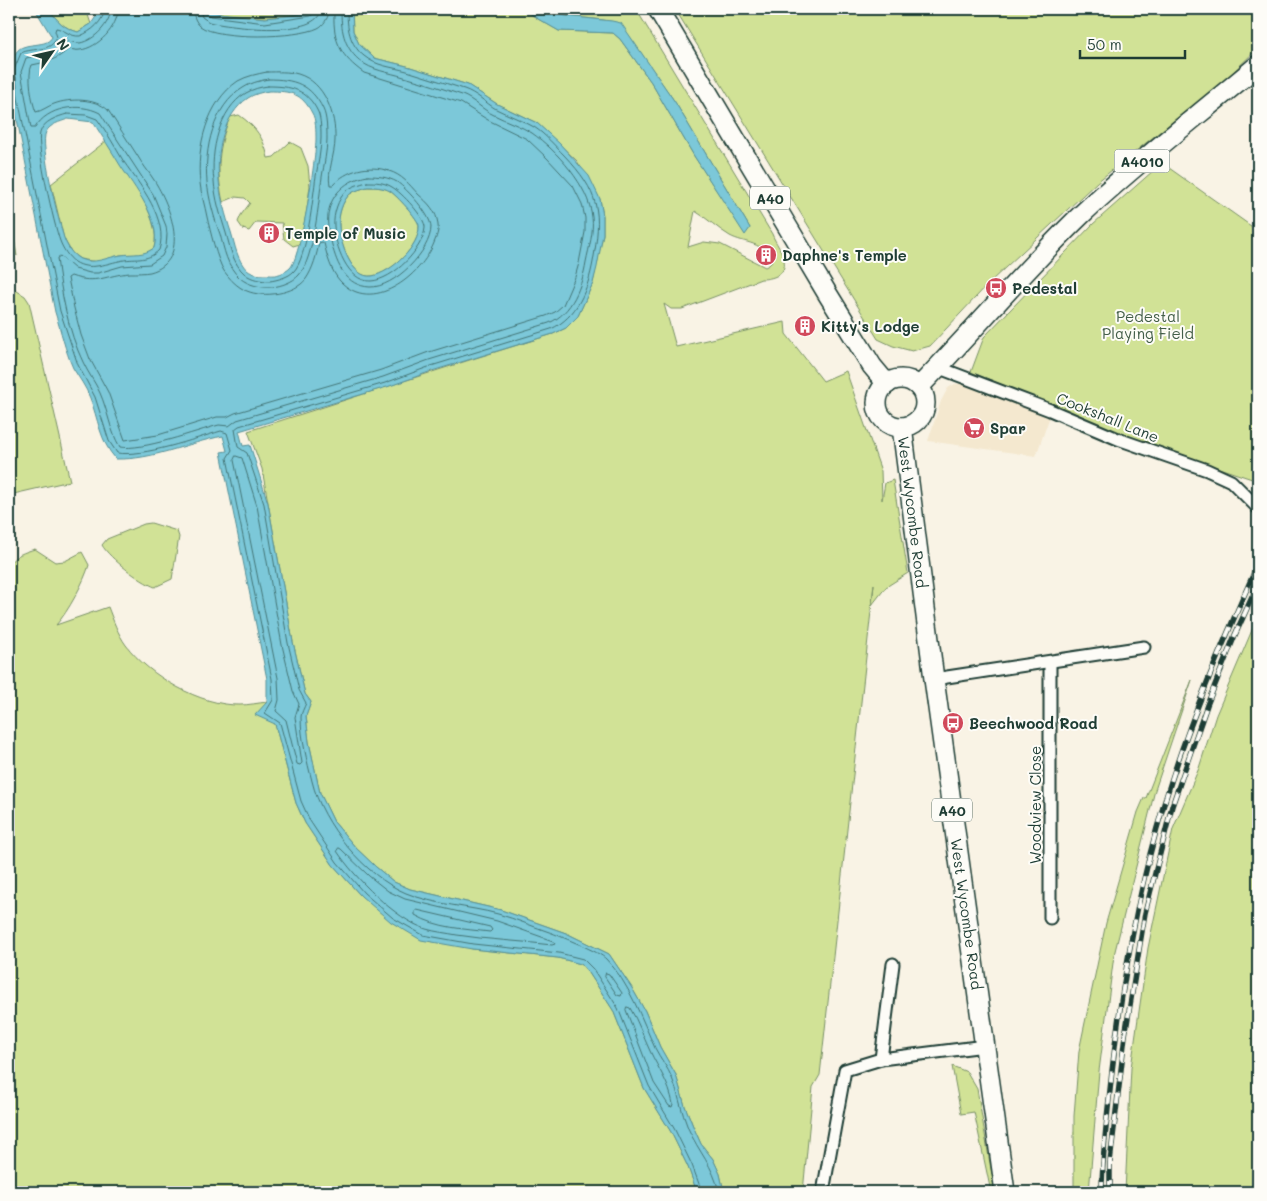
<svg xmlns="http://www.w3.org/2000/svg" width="1267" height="1201" font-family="Mali,sans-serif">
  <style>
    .built { fill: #f4e8cf }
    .green { fill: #d1e296; stroke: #789065; fill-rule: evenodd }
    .water { fill: #7bc8d9; stroke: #569097; fill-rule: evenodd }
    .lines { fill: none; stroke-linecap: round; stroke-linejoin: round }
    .shore { stroke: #447576; stroke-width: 1 }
    .minor-casing { stroke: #1f3d34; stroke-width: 15 }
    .primary-casing { stroke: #1f3d34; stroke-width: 22 }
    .trunk-casing { stroke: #1f3d34; stroke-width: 22 }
    .minor { stroke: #fdfcf7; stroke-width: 11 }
    .primary { stroke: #fdfcf7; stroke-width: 19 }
    .trunk { stroke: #fdfcf7; stroke-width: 19 }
    .rail-casing { stroke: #1f3d34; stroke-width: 5.5 }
    .rail { stroke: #fdfcf7; stroke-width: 4; stroke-dasharray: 11; stroke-linecap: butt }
    .labels { text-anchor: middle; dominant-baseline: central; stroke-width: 4; stroke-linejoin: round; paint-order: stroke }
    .shield { fill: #fdfcf7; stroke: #62766e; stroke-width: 1 }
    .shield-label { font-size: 14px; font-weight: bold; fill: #1f3d34 }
    .poi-label { font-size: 15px; font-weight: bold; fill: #1f3d34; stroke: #fdfcf7; text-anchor: start }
    .park-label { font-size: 15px; fill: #435e48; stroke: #fdfcf7 }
    .street-label { font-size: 15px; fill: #1f3d34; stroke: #fdfcf7 }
  </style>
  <rect width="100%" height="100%" fill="#f9f3e5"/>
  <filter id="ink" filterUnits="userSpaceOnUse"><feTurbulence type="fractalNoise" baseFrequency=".02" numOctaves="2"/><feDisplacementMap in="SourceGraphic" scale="10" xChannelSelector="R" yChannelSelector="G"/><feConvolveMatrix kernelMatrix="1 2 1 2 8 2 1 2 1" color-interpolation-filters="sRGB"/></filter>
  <g filter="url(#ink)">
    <!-- built -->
    <path class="built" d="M955 384H966L984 390 1050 416 1036 456 928 441 941 401 948 388Z"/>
    <!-- green -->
    <g class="green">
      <path d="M49 9H86L91 24 78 32C64 28 57 21 49 9Z"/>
      <path d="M208 9H320C290 18 261 19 231 15 223 13 215 13 208 9Z"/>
      <path d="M352 9H524L538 19 559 31 613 33 620 39 651 82 694 156 745 234 750 228 675 102 621 24C598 16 571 21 550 9H636L772 234C775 242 783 252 784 260 787 275 772 279 761 279L682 309H671L664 304 676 347 785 322 786 334 823 381 846 371 881 471 882 500 885 483 893 480 908 573 886 587 872 605 874 584 820 1075 813 1087 803 1192H724L720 1174 713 1159 701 1144 693 1126 685 1106 676 1075 660 1047 645 1011 632 988 609 954 566 933 501 910 410 889 394 882 376 867 356 848 334 822 320 793 309 742 306 716 311 702 305 694 293 642 262 469 248 431C350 399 451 365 553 334L566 328 578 316 593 283 603 234V216L600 199 577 161 537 123 497 104 468 85 407 66 374 58 359 44 355 35 353 31ZM695 211C707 218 718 229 730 236 745 244 764 241 772 262L769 265 765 267 720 244 704 242 688 247Z"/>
      <path d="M675 9H1258V48L1225 80 1097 182 991 281 930 346 912 351 893 346 878 339Z"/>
      <path d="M239 115C256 127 264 138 268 158L274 157 290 142 301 148 308 166 310 186 307 209 300 244 293 246 284 239 282 223 256 222 249 231 243 229 238 222 241 215 250 203 245 198 235 197 223 202C216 170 218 147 230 117Z"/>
      <path d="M106 141C122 167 163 217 154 248L145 254 120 255 97 262 80 259 72 253 64 239 51 184Z"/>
      <path d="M1162 163 1258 231V492L1252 479 1147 444 971 372 984 337 1093 224Z"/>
      <path d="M367 187C375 187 383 187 390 191 396 195 419 219 419 226 420 246 391 273 372 276 351 279 340 242 339 226 338 216 342 201 350 194 355 190 362 189 367 187Z"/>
      <path d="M9 208 17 256 9 248Z"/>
      <path d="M9 286 25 296 29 302 70 481 9 495Z"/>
      <path d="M151 523 177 531 179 537 172 579 155 587C141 582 109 558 102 545L107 539 144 524Z"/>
      <path d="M35 549 55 562 65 561 82 552 89 565C84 582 68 612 56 625L108 607C113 620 118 634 126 645 149 676 201 706 240 705 249 705 258 703 267 702L275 724 296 803 305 823 333 865 361 896 472 949 558 958 581 964 589 973 613 1010 644 1088 671 1132 688 1167 697 1192H9V565C14 555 25 552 35 549Z"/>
      <path d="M1258 616V1192H1125L1131 1068 1148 948 1173 829 1199 768 1216 715Z"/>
      <path d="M1192 680 1155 790 1114 955 1099 1071 1089 1192H1074V1116L1079 1051 1106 923 1138 812 1144 798H1146Z"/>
      <path d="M952 1066 967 1072 977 1089 995 1192H991L974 1112 961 1114Z"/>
    </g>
    <!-- water -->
    <g class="water">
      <path d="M35 9H49C57 21 64 28 78 32L91 24 101 9H208L219 13 265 18 295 15 320 9H352L353 31 355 35 359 44 374 58 407 66 468 85 497 104 537 123 560 144 589 176 600 199 603 216V234L597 267 593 283 578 316 566 328 553 334 432 371 387 387 239 431 243 446 250 445 268 503 293 642 305 694 311 702 306 716 309 742 320 793 334 822 356 848 376 867 394 882 410 889 501 910 566 933 609 954 632 988 645 1011 660 1047 676 1075 685 1106 693 1126 701 1144 713 1159 720 1174 724 1192H697L688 1167 671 1132 644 1088 613 1010 589 973 581 964 558 958 472 949 421 940 391 922 361 896 333 865 305 823 296 803 275 724 255 715 267 702V679L221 452 227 451 223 436C187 443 153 460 116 459 100 442 98 418 90 398 86 387 79 378 73 368 65 350 61 331 55 312L13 99C12 85 6 53 23 47 28 45 34 45 39 44 45 43 49 42 52 37ZM269 91C290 91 302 93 312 113 316 119 316 132 316 139 316 158 301 258 290 268 285 273 276 276 269 275 261 275 253 275 247 270 237 260 235 245 231 232 226 217 220 196 219 180 216 152 223 115 248 98 254 94 262 92 269 91ZM68 119 93 122C102 136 111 150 120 165 134 187 162 220 154 248 143 256 134 253 121 255 108 257 94 265 80 259 72 255 67 246 64 238 59 222 39 144 46 132 50 124 60 122 68 119ZM367 187C375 187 383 187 390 191 396 195 419 219 419 226 420 246 391 273 372 276 351 279 340 242 339 226 338 216 342 201 350 194 355 190 362 189 367 187Z"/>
      <path d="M524 9H550L558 14 566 16 612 21 621 23 675 102 750 228 745 235 694 156 651 82 620 39 613 33 559 31 538 19Z"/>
    </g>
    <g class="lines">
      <!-- shore -->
      <g class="shore">
        <path d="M105 9C103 22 92 31 80 36 70 37 64 29 56 28L55 31 57 37C51 53 33 47 21 53L13 72 16 77 18 98 60 311 78 365 95 397 109 441 117 453C144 457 194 439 221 431L227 433 232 450 227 458 272 679 273 700 265 713 280 723 301 801 310 821 337 862 364 893 393 918 423 935 473 944 559 953 583 959 593 969 618 1008 649 1086 675 1130 692 1165 702 1192"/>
        <path d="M111 9C110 24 95 40 80 43 75 43 69 41 64 40 53 56 44 54 26 58L21 72 31 128H35C47 107 79 102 100 113L153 194 166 226 167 234 166 247 162 256 150 264 122 266 98 273H90L75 269 60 256 57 258C61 292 68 331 83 362 88 373 95 382 100 393 108 411 110 431 120 447 142 451 196 431 219 425L229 426 237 420 383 377 429 360 549 323C572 313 582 286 586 262 589 247 594 232 592 217 589 186 556 150 532 133 521 126 506 121 494 115 483 110 473 99 462 95 443 89 424 82 404 77 389 72 372 71 359 60 343 46 341 28 341 9"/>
        <path d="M118 9C118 27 98 48 80 50 76 51 72 49 68 49 58 60 46 62 32 65 27 74 32 103 36 112 42 111 48 106 54 104 70 98 95 98 108 110 118 125 127 140 137 155 142 164 149 172 154 180 170 205 192 261 150 272 144 273 137 273 130 273 106 275 96 285 71 276L68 278 74 308 81 335 90 359 108 392 125 440 158 435 217 417H227L235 413 381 370 426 353 546 316 555 312 563 305 575 277 579 263 585 232V218L582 204 573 186 547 158 527 139 488 120 461 103 364 73C341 57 333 41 334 14L332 12 329 13C327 19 324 25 318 28 298 38 218 40 200 26 195 21 193 15 193 9"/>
        <path d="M200 9 202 17 209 22C229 27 320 39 321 9"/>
        <path d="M206 9 207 14 211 16 265 23 311 16 314 13 315 9"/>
        <path d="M347 9C347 27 349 44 364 56 376 66 392 67 407 71 426 77 445 83 464 89 476 93 486 103 496 109 508 115 522 120 534 127 545 134 555 146 564 155 600 193 602 212 593 262 588 289 577 317 551 329L431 366 385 383 239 426 235 429 238 447 247 453 264 504 288 643 299 690 306 703C304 708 301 713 301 717 301 738 307 761 312 781 322 824 365 876 406 893 435 905 468 906 498 914 516 919 534 927 552 933 562 937 600 952 606 959 629 982 642 1020 655 1048 660 1058 668 1068 672 1078 679 1094 681 1112 688 1128 699 1153 713 1165 719 1192"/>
        <path d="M267 72C277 72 288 71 298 74 325 82 336 115 335 140 335 154 327 172 330 185H333C346 170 369 164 389 171 402 175 409 184 418 194 428 203 437 211 438 225 439 231 436 238 434 243 421 276 372 315 340 281 331 271 327 256 324 243L322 242 319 243C317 254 313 269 306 279 295 294 263 298 247 291 237 287 230 279 224 271 217 260 210 230 207 217 205 206 201 194 200 183 196 148 207 102 238 81 247 76 257 74 267 72Z"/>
        <path d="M268 79C294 79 311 84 323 109 327 117 327 131 327 139 327 151 324 164 322 177 319 199 314 259 299 275 293 282 281 286 272 287 261 288 248 285 240 278 227 267 224 249 220 234 214 218 209 199 207 182 204 150 213 106 243 88 250 83 259 81 268 79Z"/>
        <path d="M268 86C291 86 307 89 318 112 321 119 321 131 321 138 321 150 318 164 316 176 313 196 307 258 294 271 289 277 277 280 270 281 261 281 251 279 245 274 233 264 230 247 226 233 221 217 215 198 214 181 210 152 219 109 246 93 253 89 260 87 268 86Z"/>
        <path d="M67 114 86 115 97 119C107 132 115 147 124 162 140 185 169 220 159 250 146 263 135 257 119 261 105 264 89 271 75 262 68 257 63 249 60 241 54 225 36 146 40 133 43 121 57 117 67 114Z"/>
        <path d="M368 176C378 176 388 177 397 182 407 189 431 215 431 227 431 251 394 288 370 287 346 286 337 265 332 245 331 239 328 233 328 227 325 200 342 180 368 176Z"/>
        <path d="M367 182C376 182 384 182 392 187 401 192 426 218 425 228 423 249 393 280 371 281 347 282 335 245 334 226 333 214 338 199 346 191 352 186 360 184 367 182Z"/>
        <path d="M236 456 242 458 257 506 282 645 293 691 299 704 295 717 302 763 300 765 297 764 286 720 276 711 279 700 278 678 234 460Z"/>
        <path d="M339 848 341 849 369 876 388 891 405 899 497 921 553 941 555 944 552 945C521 941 488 940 457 935 447 933 436 932 426 929 395 919 355 878 337 851Z"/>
        <path d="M417 910 490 927 492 930 490 932C465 929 437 928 415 915V912Z"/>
        <path d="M606 973 609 974 622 993 621 996 617 995 605 977Z"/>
        <path d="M627 1007 630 1008C638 1021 643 1036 650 1051 659 1070 669 1083 673 1104L672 1107 669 1106 654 1083 626 1010Z"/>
      </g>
      <!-- minor casing -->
      <g class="minor-casing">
        <g id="minor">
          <path d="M937 367 1050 410 1118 439 1207 470 1231 481 1258 508"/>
          <path d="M934 679 1144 647"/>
          <path d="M1050 918V662"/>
          <path d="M881 1059 893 964"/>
          <path d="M823 1192 845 1070 881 1059 985 1046"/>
        </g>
      </g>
      <!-- primary casing -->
      <g class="primary-casing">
        <path id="primary" d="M658 9 827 293 872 366 887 384"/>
      </g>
      <!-- trunk casing -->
      <g class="trunk-casing">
        <g id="trunk">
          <circle cx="901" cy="403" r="24"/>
          <path d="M919 387C974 330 1024 270 1081 215 1137 162 1199 115 1258 65"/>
          <path d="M902 427 934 679 1005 1192"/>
        </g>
      </g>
      <!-- minor -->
      <use href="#minor" class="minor"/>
      <!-- primary -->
      <use href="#primary" class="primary"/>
      <!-- trunk -->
      <use href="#trunk" class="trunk"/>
      <!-- rail casing -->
      <g class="rail-casing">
        <g id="rail">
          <path d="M1102 1192C1102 1152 1108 1112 1112 1071 1122 983 1138 889 1164 804 1189 721 1223 642 1258 564"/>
          <path d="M1110 1192V1162L1125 1036 1145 913 1172 806 1207 705 1235 635 1258 584"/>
        </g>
      </g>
      <!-- rail -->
      <use href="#rail" class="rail"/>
    </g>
  </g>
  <!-- icons -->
  <defs>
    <g id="building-disc" transform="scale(1.125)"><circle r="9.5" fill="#d1495b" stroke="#fdfcf7"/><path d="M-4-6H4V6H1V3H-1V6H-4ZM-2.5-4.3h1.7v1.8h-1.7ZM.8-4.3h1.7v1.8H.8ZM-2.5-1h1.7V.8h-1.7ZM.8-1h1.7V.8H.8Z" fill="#fff"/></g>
    <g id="bus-disc" transform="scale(1.125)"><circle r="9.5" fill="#d1495b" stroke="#fdfcf7"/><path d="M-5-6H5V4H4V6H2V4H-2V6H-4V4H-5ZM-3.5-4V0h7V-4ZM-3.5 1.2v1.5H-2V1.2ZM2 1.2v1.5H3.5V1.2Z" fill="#fff"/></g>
    <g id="supermarket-disc" transform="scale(1.125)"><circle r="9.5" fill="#d1495b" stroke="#fdfcf7"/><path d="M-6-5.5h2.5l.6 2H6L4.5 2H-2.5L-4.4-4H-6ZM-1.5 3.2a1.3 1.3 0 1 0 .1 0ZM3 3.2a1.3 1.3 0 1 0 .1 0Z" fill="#fff"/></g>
  </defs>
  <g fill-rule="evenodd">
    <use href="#building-disc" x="269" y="233"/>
    <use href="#building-disc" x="766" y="255"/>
    <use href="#bus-disc" x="996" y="288"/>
    <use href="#building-disc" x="805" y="326"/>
    <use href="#supermarket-disc" x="974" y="428"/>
    <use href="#bus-disc" x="953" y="723"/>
  </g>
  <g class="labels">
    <!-- shield labels -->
    <g class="shield">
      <rect x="1114.5" y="149.5" width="55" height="23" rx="4"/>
      <rect x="750" y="186.5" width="40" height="23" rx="4"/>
      <rect x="932" y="798.5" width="40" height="23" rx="4"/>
    </g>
    <g class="shield-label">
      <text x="1142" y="161">A4010</text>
      <text x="770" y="198">A40</text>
      <text x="952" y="810">A40</text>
    </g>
    <!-- poi labels -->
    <g class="poi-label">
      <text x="285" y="233">Temple of Music</text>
      <text x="782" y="255">Daphne's Temple</text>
      <text x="1012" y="288">Pedestal</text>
      <text x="821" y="326">Kitty's Lodge</text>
      <text x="990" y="428">Spar</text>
      <text x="969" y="723">Beechwood Road</text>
    </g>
    <!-- park labels -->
    <g class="park-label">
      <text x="1148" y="316">Pedestal<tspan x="1148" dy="17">Playing Field</tspan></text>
    </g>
    <!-- street labels -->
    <g class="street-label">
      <text transform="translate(1108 417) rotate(22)">Cookshall Lane</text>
      <text transform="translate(913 512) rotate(83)">West Wycombe Road</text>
      <text transform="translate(1035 805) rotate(-90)">Woodview Close</text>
      <text transform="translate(967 914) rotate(82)">West Wycombe Road</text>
    </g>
  </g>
  <!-- margin -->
  <rect width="1267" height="1201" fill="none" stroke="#fdfcf7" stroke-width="30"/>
  <rect x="15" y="15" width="1237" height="1171" fill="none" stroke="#1f3d34" stroke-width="2" filter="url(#ink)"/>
  <!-- north arrow -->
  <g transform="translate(52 52) rotate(56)" stroke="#fdfcf7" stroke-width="4" paint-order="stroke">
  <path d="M0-4L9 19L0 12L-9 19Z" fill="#1f3d34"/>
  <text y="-8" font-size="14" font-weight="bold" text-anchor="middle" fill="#1f3d34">N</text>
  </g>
  <!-- scale -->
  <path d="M1080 50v8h105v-8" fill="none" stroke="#1f3d34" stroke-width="2.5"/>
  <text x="1087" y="50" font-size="15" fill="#1f3d34" stroke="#fdfcf7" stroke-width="4" paint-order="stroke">50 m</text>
</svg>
